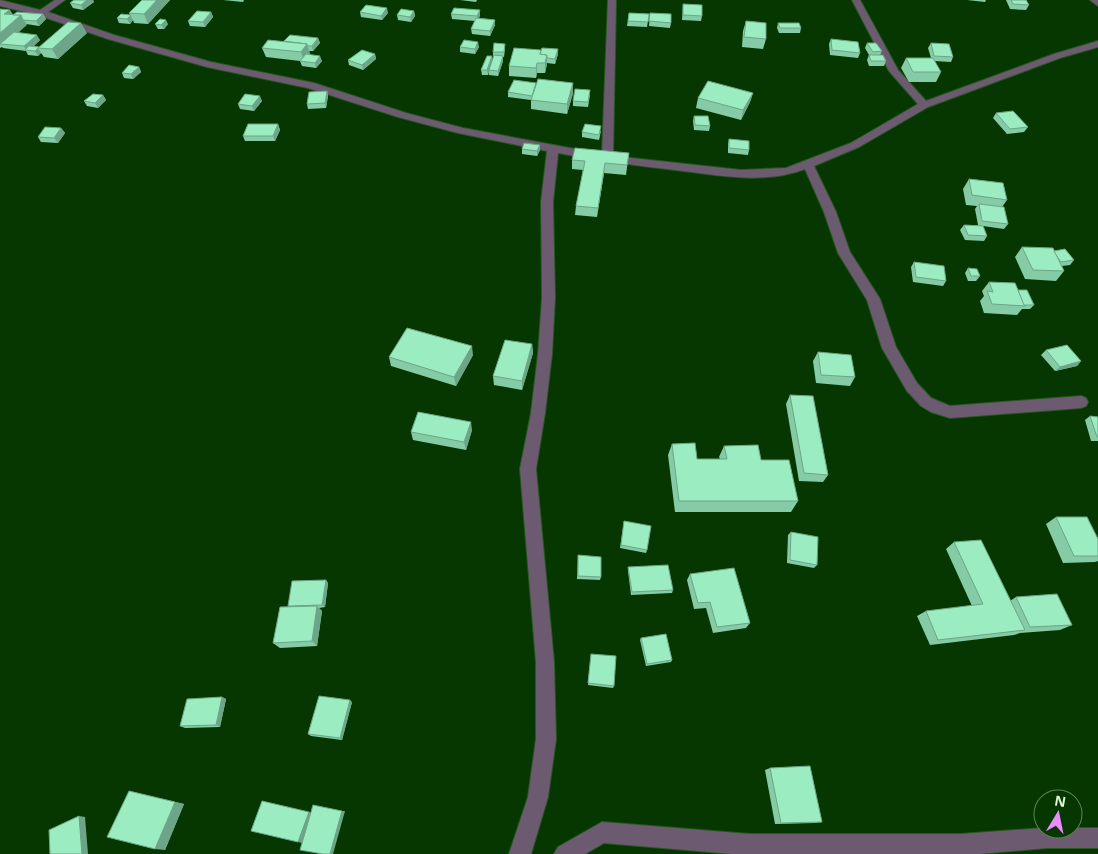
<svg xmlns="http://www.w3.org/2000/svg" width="1098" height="854" font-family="'Noto Sans',sans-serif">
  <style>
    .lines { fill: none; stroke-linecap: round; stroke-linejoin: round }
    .minor-casing { stroke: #295623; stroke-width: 2 }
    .minor { fill: #6c5b70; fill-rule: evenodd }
    .wall { fill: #85cba6 }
    .shaded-wall { fill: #6ca587 }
    .building { fill: #9becc1; stroke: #6ca587 }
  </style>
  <rect width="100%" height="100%" fill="#073700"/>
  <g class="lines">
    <!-- minor casing -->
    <g class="minor-casing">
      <g id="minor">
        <path d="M0 0 40 10 55 0H65L48 12 114 35 211 62 314 83 406 113 463 128 602 154 608 0H616L613 156 741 170 786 168 851 143 918 104 889 71 852 0H860L898 70 926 101 1054 54 1098 41V47L1060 58 928 107 859 147 814 166 836 212 850 252 880 299 896 347 917 383 931 398 950 406 1081 396 1086 398 1088 402 1086 406 1081 408 950 418 931 412 921 406 907 391 882 348 867 300 838 253 824 212 805 169C766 184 723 176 683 171 641 166 600 161 558 153L553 202 555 298 552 354 545 413 536 469 554 662 556 739 548 797 531 854H509L528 797 536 739V662L520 469 531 413 538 354 542 298 541 202 547 151 458 133 398 117 308 88 207 67 108 39 38 15 0 6Z"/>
        <path d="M1090 0H1098V6Z"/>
        <path d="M602 822 750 834H960L1043 828H1098V848H1047L979 854H733L604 843 585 854H554L558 847Z"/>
      </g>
    </g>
    <!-- minor -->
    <use href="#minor" class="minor"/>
  </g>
  <!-- wall -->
  <g class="wall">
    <path d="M74 0H93L94 2 83 10 73 8 70 3Z"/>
    <path d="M142 0H170L148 24 134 23 133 20 130 24 119 23 117 18 130 15 129 13Z"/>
    <path d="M223 0H244L243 2Z"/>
    <path d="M460 0H477L476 2Z"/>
    <path d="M967 0H986L985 2Z"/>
    <path d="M1006 0H1026L1029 5 1026 10 1010 9Z"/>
    <path d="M683 4 702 16 701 21 682 20Z"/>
    <path d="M0 9 13 15 43 14 46 19 39 26 26 24 18 33 40 40 34 46 39 47 87 33 58 59 44 57 41 53 38 56 28 55 26 51 3 48 2 47 0 48Z"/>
    <path d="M414 11 415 16 411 22 398 20 397 15Z"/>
    <path d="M211 12 213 17 205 27 190 26 188 21Z"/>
    <path d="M360 12 388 13 382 20 361 17Z"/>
    <path d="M629 13 649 14 647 27 627 26Z"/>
    <path d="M650 13 671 23 670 28 649 26Z"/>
    <path d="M451 14 480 15 479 18 495 20V25L490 36 472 34 471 29 475 21 452 19Z"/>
    <path d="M746 21 766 39 763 49 742 47 743 31Z"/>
    <path d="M778 23 801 28 800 33H779L777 28Z"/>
    <path d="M155 24H168L164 29H158Z"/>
    <path d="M318 38 320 43 313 51H309L310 54 309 55 322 61 316 68 302 66 300 61 266 57 262 48 284 41Z"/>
    <path d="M831 39 860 53 858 58 830 55 829 44Z"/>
    <path d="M867 43 882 51 880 55 886 61 884 66H869L867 60 869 55 865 48Z"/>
    <path d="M931 43 953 57 951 62 934 61 941 72 936 82H909L901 68 906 58H931L928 48Z"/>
    <path d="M460 47H479L475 54 460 52Z"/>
    <path d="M505 49 504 57H503V61L498 76 489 75V71L488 75H482L481 70 493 59V52Z"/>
    <path d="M558 49V54L555 64 547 63 545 73H537L536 78 509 76V66L541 50V53Z"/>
    <path d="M375 54 376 59 363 70 349 65 348 60Z"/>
    <path d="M139 67 141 72 133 79 124 78 122 73Z"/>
    <path d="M327 91 328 96 326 108 308 109 307 104Z"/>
    <path d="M508 92 573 93 567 114 531 109V100L508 97Z"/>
    <path d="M753 93 750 102 741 120 696 108 698 98Z"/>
    <path d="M103 95 106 100 98 108 87 106 84 101Z"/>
    <path d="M590 95 588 107 573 106V101Z"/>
    <path d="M262 101 254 111 240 109 238 104Z"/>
    <path d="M996 113 1028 127 1024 132 1007 134 993 118Z"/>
    <path d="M694 116 710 126 709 131 694 130 693 121Z"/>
    <path d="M278 124 280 130 275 141H245L243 136Z"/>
    <path d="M61 128 65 133 58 143 41 142 38 137Z"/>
    <path d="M601 131 599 140 582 137V132Z"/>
    <path d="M729 139 749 150 748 155 728 153V144Z"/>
    <path d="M522 149 540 150 537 156 522 154Z"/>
    <path d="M629 153 626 175 604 173 597 217 575 215 576 206 583 170 572 169V160Z"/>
    <path d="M969 179 1007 200 1002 207 1008 224 1004 229 983 226 987 236 984 241 965 240 960 230 964 225H978L975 209 977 206 966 205 963 189Z"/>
    <path d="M1022 247 1054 251 1074 260 1070 265 1062 266 1064 271 1056 281 1025 279 1015 257Z"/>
    <path d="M914 262 946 281 943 286 913 282 911 267Z"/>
    <path d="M968 268 980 276 976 281H968L965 273Z"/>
    <path d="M989 282 1018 290 1034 305 1030 309H1022L1017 315 984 313 980 301 984 296 982 291Z"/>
    <path d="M532 344 533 353 522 390 494 385 493 376Z"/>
    <path d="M1046 350 1081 361 1077 366 1055 371 1041 355Z"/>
    <path d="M818 352 855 377 850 386 816 383 813 361Z"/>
    <path d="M473 355 456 386 391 366 389 357Z"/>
    <path d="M790 395 828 475 823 482 799 481 786 404Z"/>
    <path d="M1090 416 1098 417V441H1091L1085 420Z"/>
    <path d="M472 430 466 450 413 440 411 432Z"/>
    <path d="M672 444 697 459H720L719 457 724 446 761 460 798 501 791 512H675L668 455Z"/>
    <path d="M1056 517 1098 539V561L1095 562 1063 563 1046 524Z"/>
    <path d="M624 521 647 550 646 553 620 548Z"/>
    <path d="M791 532 817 565 814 568 787 563 788 535Z"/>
    <path d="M954 542 1010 601 1016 597 1072 625 1060 630 1020 633 1014 635 930 645 917 616 926 611 972 606 946 549Z"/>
    <path d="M578 555 601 577 600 580 577 579Z"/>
    <path d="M628 567 673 590 672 593 631 595 628 571Z"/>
    <path d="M690 574 750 623 746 628 713 633 706 608 694 609 687 580Z"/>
    <path d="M326 580 328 583 325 607 319 608 322 611 317 646 280 648 273 643 289 607 288 606Z"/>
    <path d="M641 638 672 660 671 662 646 666 640 640Z"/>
    <path d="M591 654 614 686 613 688 588 685Z"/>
    <path d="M222 697 226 699 220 727 185 728 180 726Z"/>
    <path d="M352 702 342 740 311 736 308 734Z"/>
    <path d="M770 768 822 822 815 823 775 824 765 770Z"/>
    <path d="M129 791 184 804 165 850Z"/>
  </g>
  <!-- shaded-wall -->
  <g class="shaded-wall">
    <path d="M87 0H93L94 2 83 10 81 5Z"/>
    <path d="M157 0H170L148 24 144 14Z"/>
    <path d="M387 8 388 13 382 20 381 16Z"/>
    <path d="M10 10 16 19 4 14Z"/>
    <path d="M480 10V15L478 21 477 16Z"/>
    <path d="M414 11 415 16 411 22 410 17Z"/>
    <path d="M211 12 213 17 205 27 203 22Z"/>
    <path d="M43 14 46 19 39 26 36 21Z"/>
    <path d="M21 15 27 25 5 44H0V33Z"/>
    <path d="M131 16 133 20 130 24 127 19Z"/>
    <path d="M166 20 168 24 164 29 161 25Z"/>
    <path d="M495 20V25L490 36V31Z"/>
    <path d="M81 23 87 33 58 59 52 49Z"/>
    <path d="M37 35 40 40 29 50H26L24 46Z"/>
    <path d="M318 38 320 43 313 51 312 46Z"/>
    <path d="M478 42 479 47 475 54V49Z"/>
    <path d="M307 44 310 54 304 62 301 52Z"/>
    <path d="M38 48 41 53 38 56 35 51Z"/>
    <path d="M558 49V54L555 64V59Z"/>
    <path d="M375 54 376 59 363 70 362 65Z"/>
    <path d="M547 55V65L545 73V63Z"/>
    <path d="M320 56 322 61 316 68 315 63Z"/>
    <path d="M492 56 493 61 488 75 487 70Z"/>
    <path d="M503 56V61L498 76V71Z"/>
    <path d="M537 63V73L536 78V68Z"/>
    <path d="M139 67 141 72 133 79 131 74Z"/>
    <path d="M573 83V93L567 114V104Z"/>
    <path d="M327 91 328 96 326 108 325 103Z"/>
    <path d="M753 93 750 102 741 120 743 110Z"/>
    <path d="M103 95 106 100 98 108 95 103Z"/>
    <path d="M260 96 262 101 254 111 252 106Z"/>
    <path d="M278 124 280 130 275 141 273 136Z"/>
    <path d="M61 128 65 133 58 143 54 138Z"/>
    <path d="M540 145V150L537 156V151Z"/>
    <path d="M605 163 604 173 597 217 598 208Z"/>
    <path d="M532 344 533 353 522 390V381Z"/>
    <path d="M472 346 473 355 456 386 454 377Z"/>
    <path d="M1081 361 1077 366 1055 371 1060 367Z"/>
    <path d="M471 422 472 430 466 450 464 442Z"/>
    <path d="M326 580 328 583 325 607 322 605Z"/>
    <path d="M317 606 322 611 317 646 312 641Z"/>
    <path d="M222 697 226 699 220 727 216 725Z"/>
    <path d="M350 700 352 702 342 740 340 738Z"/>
    <path d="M175 802 184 804 165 850 155 849Z"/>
    <path d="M342 811H345L333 854H330Z"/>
    <path d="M309 812 312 813 302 843 298 842Z"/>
    <path d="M79 816 85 817 88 854H82Z"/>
  </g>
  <!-- building -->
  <g class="building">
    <path d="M74 0H87L81 5 70 3Z"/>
    <path d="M142 0H157L144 14 129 13Z"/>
    <path d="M1011 0H1026L1029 5 1013 4Z"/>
    <path d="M683 4 702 5V16L683 15Z"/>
    <path d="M366 5 387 8 381 16 360 12Z"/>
    <path d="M454 8 480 10 477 16 451 14Z"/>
    <path d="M0 9 10 10 4 14 21 15 0 33Z"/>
    <path d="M401 9 414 11 410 17 397 15Z"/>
    <path d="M197 11 211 12 203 22 188 21Z"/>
    <path d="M17 12 43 14 36 21 23 20 21 15H13Z"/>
    <path d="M629 13 649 14 648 22 628 21Z"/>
    <path d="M650 13 671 14V23L649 21Z"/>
    <path d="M121 14 131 15 127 19 117 18Z"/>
    <path d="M476 18 495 20 490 31 471 29Z"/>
    <path d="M160 19 166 20 161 25 155 24Z"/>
    <path d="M746 21 766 23V39L744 37Z"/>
    <path d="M68 22 81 23 52 49 38 48Z"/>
    <path d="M778 23H799L801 28H780Z"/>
    <path d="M14 32 37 35 24 46 0 44Z"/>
    <path d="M290 35 318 38 312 46H308L307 44 284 41Z"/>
    <path d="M831 39 858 42 860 53 832 50Z"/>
    <path d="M268 40 307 44 301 52 262 48Z"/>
    <path d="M464 40 478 42 475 49 460 47Z"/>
    <path d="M494 43 505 44 504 52H493Z"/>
    <path d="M867 43H876L882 51 873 52Z"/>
    <path d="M931 43 949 44 953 57 934 56Z"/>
    <path d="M29 46 39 47 35 51 25 50Z"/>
    <path d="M514 48 541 50 540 54 547 55 545 63H537L536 68 509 66Z"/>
    <path d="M542 48 558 49 555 59 547 58V55L540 54Z"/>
    <path d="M362 50 375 54 362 65 348 60Z"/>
    <path d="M306 54 320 56 315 63 300 61Z"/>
    <path d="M494 55 503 56 498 71 489 70Z"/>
    <path d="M869 55H883L886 61H871Z"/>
    <path d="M487 56H492L487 70H481Z"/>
    <path d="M906 58H933L941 72H913Z"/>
    <path d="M129 65 139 67 131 74 122 73Z"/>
    <path d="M538 79 573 83 567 104 531 100Z"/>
    <path d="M514 80 536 83 532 96 508 92Z"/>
    <path d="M708 81 753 93 743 110 698 98Z"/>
    <path d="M575 89 590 90 588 102 573 101Z"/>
    <path d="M327 91 325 103 307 104 309 92Z"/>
    <path d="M93 94 103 95 95 103 84 101Z"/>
    <path d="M245 94 260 96 252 106 238 104Z"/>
    <path d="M1013 111 1028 127 1010 129 996 113Z"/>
    <path d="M694 116H708L710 126 695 125Z"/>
    <path d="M248 124H278L273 136H243Z"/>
    <path d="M585 124 601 126 599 135 582 132Z"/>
    <path d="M45 127 61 128 54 138 38 137Z"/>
    <path d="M729 139 749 141V150L729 148Z"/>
    <path d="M524 143 540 145 537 151 522 149Z"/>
    <path d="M575 148 629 153 627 165 605 163 598 208 576 206 585 161 572 160Z"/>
    <path d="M969 179 1003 183 1007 200 972 195Z"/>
    <path d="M979 204 1004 207 1008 224 982 221Z"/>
    <path d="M964 225 983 226 987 236 968 235Z"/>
    <path d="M1022 247 1053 248 1064 271 1033 270Z"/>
    <path d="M1065 249 1074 260 1061 262 1058 258 1054 251Z"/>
    <path d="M914 262 944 266 946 281 916 277Z"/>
    <path d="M968 268 977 269 980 276H971Z"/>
    <path d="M989 282 1015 283 1025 306 992 304 987 291 993 292Z"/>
    <path d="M1018 290H1027L1034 305H1024Z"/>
    <path d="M407 328 472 346 454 377 389 357Z"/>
    <path d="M505 340 532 344 522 381 493 376Z"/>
    <path d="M1067 345 1081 361 1060 367 1046 350Z"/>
    <path d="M818 352 851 355 855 377 821 375Z"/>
    <path d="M790 395 813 396 828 475 804 473Z"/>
    <path d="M418 412 471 422 464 442 411 432Z"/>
    <path d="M1090 416 1098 417V437H1097Z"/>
    <path d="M695 443 697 459H727L724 446 758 445 761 460H789L798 501H679L672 444Z"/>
    <path d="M1056 517H1087L1098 539V556H1074Z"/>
    <path d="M624 521 651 526 647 550 621 545Z"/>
    <path d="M791 532 818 537 817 565 790 560Z"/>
    <path d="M981 540 1025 630 938 640 926 611 983 604 954 542Z"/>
    <path d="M578 555 601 557V577L578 576Z"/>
    <path d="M668 565 673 590 632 592 628 567Z"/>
    <path d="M734 568 750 623 717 627 710 602 698 603 690 574Z"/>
    <path d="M326 580 322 605 288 606 292 581Z"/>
    <path d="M1057 594 1072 625 1030 627 1016 597Z"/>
    <path d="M317 606 312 641 273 643 280 607Z"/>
    <path d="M666 634 672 660 647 664 641 638Z"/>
    <path d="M591 654 616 656 614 686 588 683Z"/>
    <path d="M319 696 350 700 340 738 308 734Z"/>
    <path d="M222 697 216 725 180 726 187 699Z"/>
    <path d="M810 766 822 822 781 823 770 768Z"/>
    <path d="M129 791 175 802 155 849 107 837Z"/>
    <path d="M262 801 309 812 298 842 251 831Z"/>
    <path d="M313 805 342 811 330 854H323L300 850Z"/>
    <path d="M79 816 82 854H50L49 830Z"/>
  </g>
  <!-- north arrow -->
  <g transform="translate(1058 814) rotate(10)"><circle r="24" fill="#073700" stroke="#5d8456"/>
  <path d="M0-4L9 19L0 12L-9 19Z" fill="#e98dfe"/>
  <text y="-8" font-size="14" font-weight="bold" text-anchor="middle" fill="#def7d8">N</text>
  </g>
</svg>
